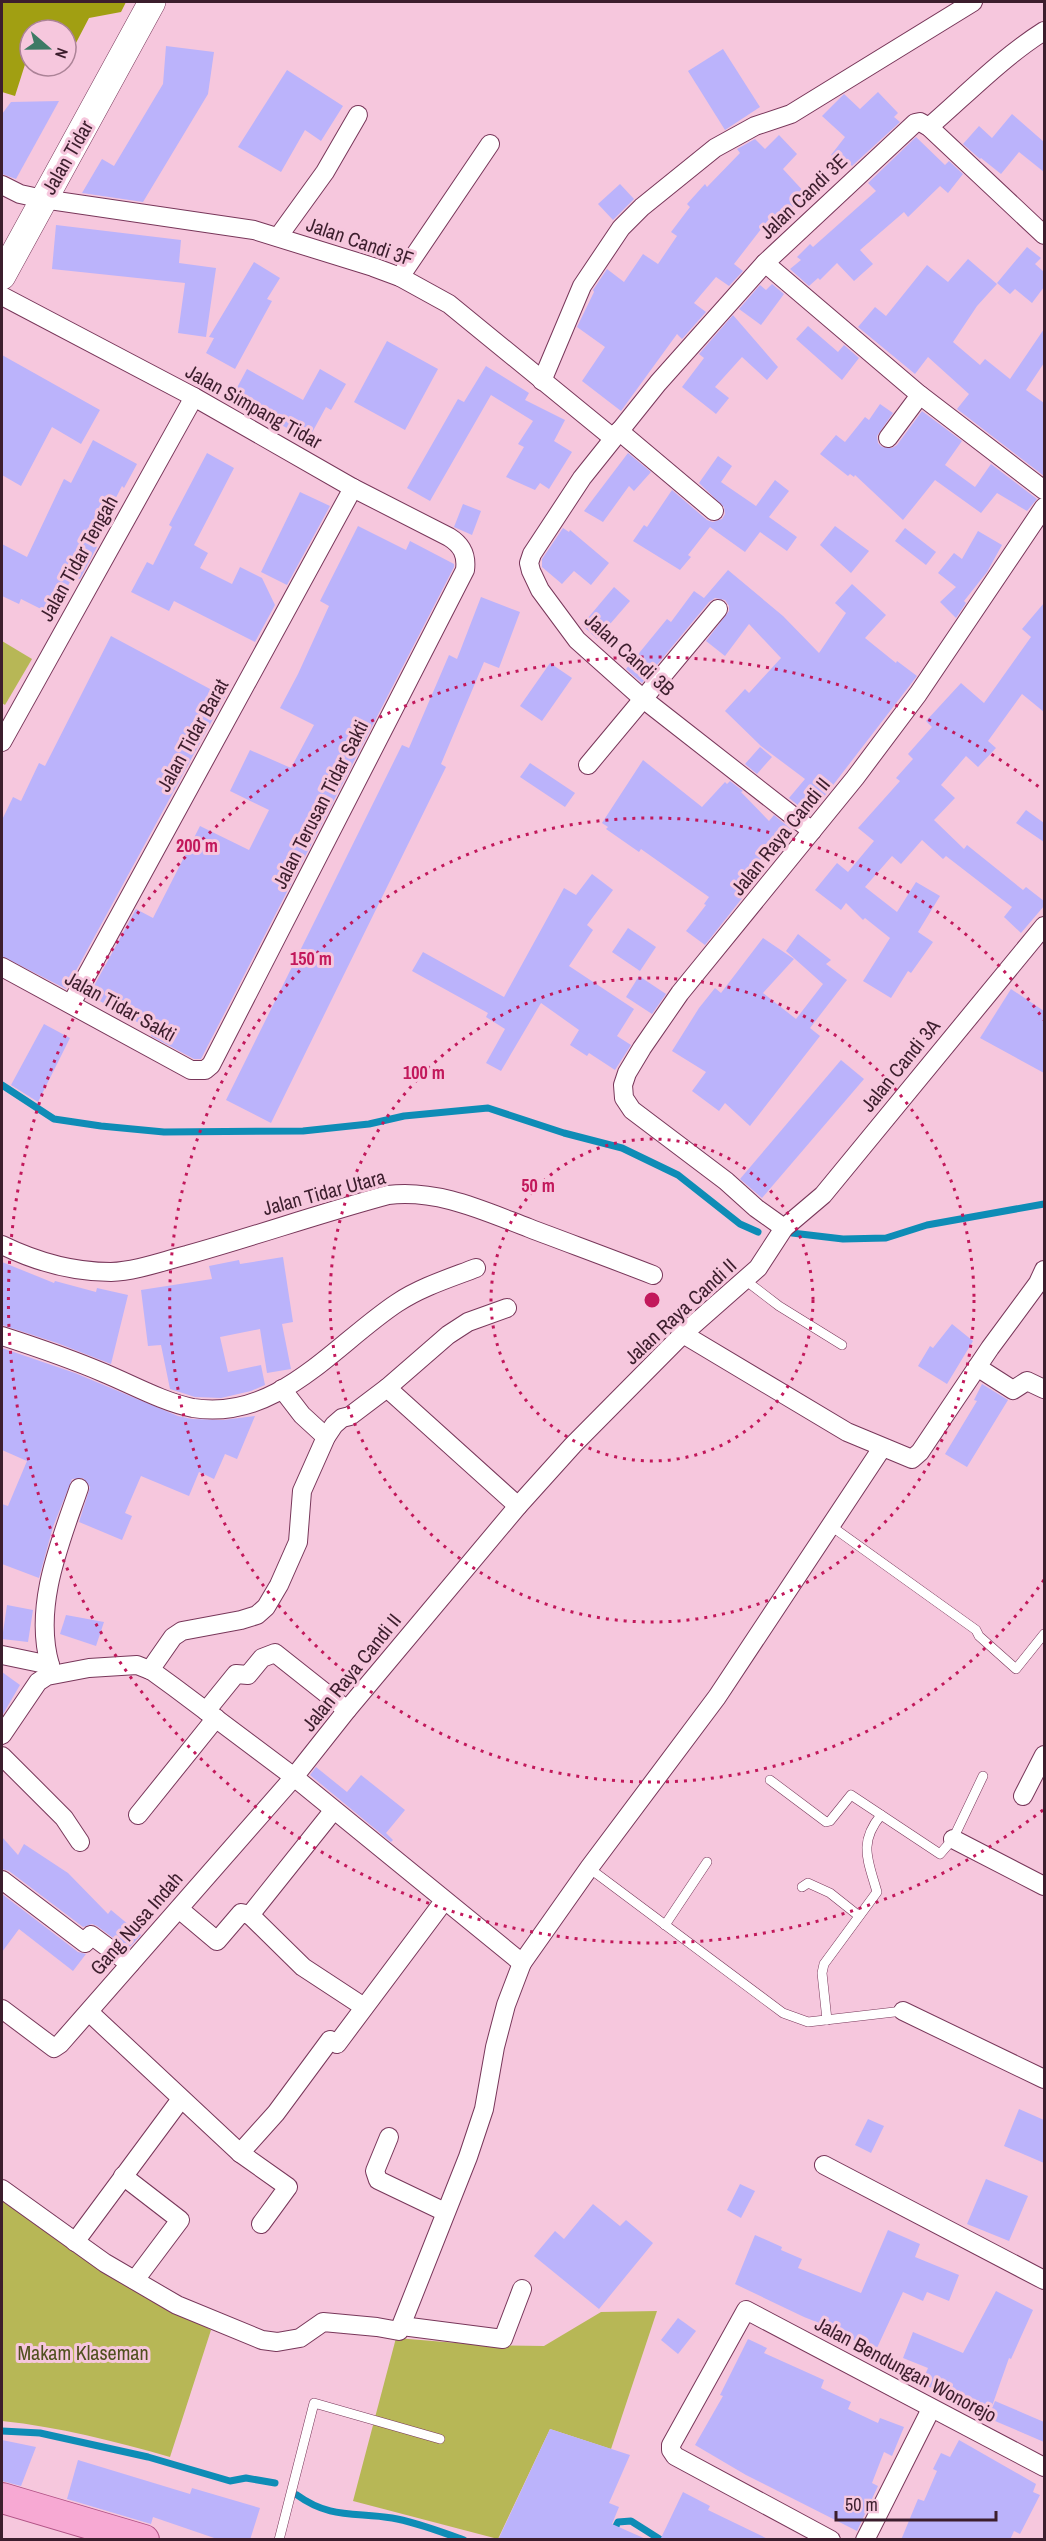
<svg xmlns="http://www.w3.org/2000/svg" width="1046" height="2541" font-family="'Archivo Narrow',sans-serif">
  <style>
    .green { fill: #b7b756 }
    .forest { fill: #a19f12 }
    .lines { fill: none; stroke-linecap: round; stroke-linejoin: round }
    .stream { stroke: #0e8cb6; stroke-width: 7 }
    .building { fill: #bbb3fb }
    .service-casing { stroke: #78375a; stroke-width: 10 }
    .minor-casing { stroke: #78375a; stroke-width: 20 }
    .secondary-casing { stroke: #78375a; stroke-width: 28 }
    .primary-casing { stroke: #b25386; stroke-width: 32 }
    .service { stroke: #fff; stroke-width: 9 }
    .minor { stroke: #fff; stroke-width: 18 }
    .secondary { stroke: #fff; stroke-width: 27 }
    .primary { stroke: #f7a9d3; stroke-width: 30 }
    .ring { fill: none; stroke: #c2185b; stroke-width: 3; stroke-dasharray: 3 6 }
    .labels { text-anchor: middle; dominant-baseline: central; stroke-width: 6; stroke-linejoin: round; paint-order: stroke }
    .street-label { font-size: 20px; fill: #3c1e2d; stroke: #f6c7dd }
    .park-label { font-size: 20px; fill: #50501f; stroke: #f6c7dd }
    .centre { fill: #c2185b; stroke: #f6c7dd; stroke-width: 3 }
    .ring-label { font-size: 18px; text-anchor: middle; font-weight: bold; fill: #c2185b; stroke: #f6c7dd; stroke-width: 6; stroke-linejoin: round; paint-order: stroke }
  </style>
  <rect width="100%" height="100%" fill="#f6c7dd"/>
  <!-- green -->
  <g class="green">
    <path d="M2 641 32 659 5 705 2 703Z"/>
    <path d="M2 2196 112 2275 211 2330 170 2457C114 2441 59 2427 2 2421Z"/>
    <path d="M657 2311 611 2449 550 2429 498 2539 353 2501 396 2338 482 2345 544 2346 601 2312Z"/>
  </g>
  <!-- forest -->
  <path class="forest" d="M2 2H126L121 12 89 18 66 62V30H30V55H28L15 96 2 92Z"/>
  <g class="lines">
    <!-- stream -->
    <g class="stream">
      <path d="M2 1085 54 1119 101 1126 164 1132 303 1131 369 1124 404 1116 488 1108 564 1133 622 1148 678 1175 740 1224 758 1232"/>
      <path d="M792 1233 843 1239 886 1238 927 1225 1044 1204"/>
      <path d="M2 2431 40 2433 148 2457 230 2481 246 2478 275 2483"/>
      <path d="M297 2495C330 2519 355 2512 392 2518 416 2522 441 2532 464 2540"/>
      <path d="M613 2532 618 2522 631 2521 661 2540"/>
    </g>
  </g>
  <!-- building -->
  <g class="building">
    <path d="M166 46 214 52 208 94 143 202 82 193 102 159 114 166 163 84Z"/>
    <path d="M723 49 760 107 725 130 688 71Z"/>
    <path d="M287 70 343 106 321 141 305 130 281 172 238 147Z"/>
    <path d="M878 92 898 113 894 117 900 122 852 166 849 163 846 167 831 155 845 137 822 116 844 94 860 109Z"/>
    <path d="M59 101 16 179 2 174V114L11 102Z"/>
    <path d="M1012 114 1044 142V172L1019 152 1001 174 981 158 980 159 963 144 979 126 992 138Z"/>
    <path d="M779 135 797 154 783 169 806 194 778 222 772 215 734 264 743 271 729 286 716 277 694 303 706 312 682 339 677 334 621 411 582 381 605 347 577 327 594 292 593 290 607 269 624 282 643 254 658 264 677 236 671 232 690 207 687 204 705 184 707 187 740 153 737 149 755 139 765 149Z"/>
    <path d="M916 137 945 165 949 161 963 174 948 193 940 186 908 217 904 212 860 250 873 264 854 281 837 263 820 280 818 278 809 286 790 269 801 260 797 257 810 244 813 247 876 191 868 183Z"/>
    <path d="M620 184 634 199 613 220 598 204Z"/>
    <path d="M56 225 181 240 179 263 216 268 206 337 178 333 185 283 52 269Z"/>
    <path d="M1027 247 1041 258 1035 264 1044 272V287L1032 303 1015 289 1010 294 997 283Z"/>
    <path d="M968 259 997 284 977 306 953 342 980 365 985 359 1010 379 1044 329V363L1026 390 1044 403V476L957 409 969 394 928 357 915 374 858 327 875 307 886 316 927 265 948 282Z"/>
    <path d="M254 262 280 278 267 299 272 301 235 369 206 353 214 338 209 337Z"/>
    <path d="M772 284 784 294 761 325 739 309 760 285 766 290Z"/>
    <path d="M733 315 778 367 767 380 742 357 715 387 729 398 716 414 682 387 704 358 699 354Z"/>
    <path d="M808 326 838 352 844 345 859 358 842 380 796 339Z"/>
    <path d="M387 341 438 369 405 430 354 402Z"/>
    <path d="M2 355 100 410 81 444 52 427 21 486 2 475Z"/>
    <path d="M486 366 529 393 525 400 565 420 554 441 572 452 549 489 540 483 535 490 506 477 524 447 518 444 533 421 491 395 430 501 407 488 458 399 464 402Z"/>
    <path d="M247 369 303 400 320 369 346 384 331 410 326 407 308 440 232 397Z"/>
    <path d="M880 404 893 413 877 436 878 443 882 447 892 448 897 445 922 411 962 441 945 465 975 487 991 464 1037 499 1027 511 997 493 981 513 935 480 903 520 855 475 854 477 850 474 848 476 820 454 836 435 845 442 865 417 869 420Z"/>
    <path d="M93 440 137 464 124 488 122 486 92 544 97 547 80 579 73 576 53 615 21 599 19 604 2 596V544L27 557 64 479 71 483Z"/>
    <path d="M207 453 234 468 194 545 208 553 200 568 232 584 240 567 262 578 275 605 255 642 174 601 169 611 131 592 147 562 153 565 172 527 169 525Z"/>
    <path d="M628 453 651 472 634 491 629 486 603 522 584 511Z"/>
    <path d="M718 456 732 466 721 482 756 506 775 480 789 491 769 517 797 537 787 551 760 532 745 552 710 527 688 555 691 557 680 570 633 541 644 525 647 527 672 490 707 520 713 522 722 519 725 514 724 507 699 483Z"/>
    <path d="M300 492 330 506 287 585 261 572Z"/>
    <path d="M463 504 481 511 472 535 454 527Z"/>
    <path d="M358 526 406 550 410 541 454 564V567L201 1059H194L151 1036 153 1031 89 995 136 909 153 918 200 826 249 850 269 810 230 791 250 750 291 768 314 725 280 708 298 674 329 606 320 601Z"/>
    <path d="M835 526 869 551 851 573 820 545Z"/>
    <path d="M563 528 569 532 570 530 609 563 591 585 574 571 562 584 542 567V559Z"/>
    <path d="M905 528 936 552 926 565 895 541Z"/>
    <path d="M978 531 1002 545 987 572 964 601 966 603 956 618 940 602 956 587 938 573 954 553 962 559Z"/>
    <path d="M728 570 783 616 819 653 846 613 835 603 852 584 886 615 865 638 896 663 897 661 917 676 810 815 789 798 805 779 761 746 725 711 745 689 749 693 781 658 749 624 725 656 706 641 729 611V606L725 600 715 598 709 602 642 683 626 669 667 619 671 622 694 591 704 598Z"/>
    <path d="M614 587 630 601 597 639 582 625Z"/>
    <path d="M481 597 520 612 499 668 484 662 441 764 446 767 271 1123 226 1100 402 745 409 748 449 655 457 659Z"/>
    <path d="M1044 603V712L1022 694 988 741 996 748 978 767 966 756 941 785 955 798 934 820 964 849 967 845 1023 890 1026 887 1044 901V906L1021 933 1004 917 1012 907 946 856 943 859 922 840 901 864 892 856 865 887 897 912 916 882 940 896 918 932 933 942 911 973 908 971 891 998 863 981 890 938 865 918 863 920 846 903 841 910 815 890 837 863 848 872 874 841 858 828 900 781 896 778 913 759 908 754 932 727 926 721 961 683 984 703 1031 637 1022 629Z"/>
    <path d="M111 636 225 697 66 989 2 956V820L13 797 21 801 39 763 45 766Z"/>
    <path d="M550 663 572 678 542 721 520 706Z"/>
    <path d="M760 747 772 757 757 774 745 764Z"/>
    <path d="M643 760 702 807 725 782 727 784 730 781 743 791 741 792 769 821 774 815 791 829 767 859 763 856 737 892 743 897 705 945 686 931 706 905 704 904 709 897 641 849 639 852 606 829 608 827 602 823Z"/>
    <path d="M530 763 575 793 565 807 520 777Z"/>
    <path d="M1026 810 1044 823V842L1016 823Z"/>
    <path d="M592 874 613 890 587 925 593 930 569 966 634 1009 617 1036 631 1045 615 1070 589 1053 587 1056 570 1045 579 1030 541 1003 501 1071 486 1063 505 1029 486 1017 488 1013 412 971 423 952 504 997 564 888 576 895Z"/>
    <path d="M628 928 656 947 640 971 612 952Z"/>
    <path d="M798 934 831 960 826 964 847 980 810 1028 820 1036 750 1126 725 1103 719 1111 692 1091 706 1072 672 1051 699 1008 715 988 721 993 763 938 794 959 763 993 796 1019 823 984 786 951Z"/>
    <path d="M639 976 666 994 652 1014 626 997Z"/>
    <path d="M1011 989 1044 1011V1073L980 1038Z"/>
    <path d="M44 1024 70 1038 38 1102 11 1085Z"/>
    <path d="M841 1060 864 1079 762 1198 740 1179Z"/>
    <path d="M283 1257 293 1322 282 1324 291 1369 267 1373 260 1329 220 1337 228 1372 261 1365 265 1385 251 1391 221 1398 195 1397 170 1389 161 1345 148 1346 141 1290 212 1279 209 1266 239 1260 240 1264Z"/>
    <path d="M2 1262 54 1283 55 1281 96 1292 97 1288 128 1295 111 1364 57 1343 2 1325Z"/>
    <path d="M952 1324 973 1341 947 1384 918 1366 930 1346 933 1348Z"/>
    <path d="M2 1348 75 1373 178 1416 192 1419 223 1420 255 1416 237 1459 225 1454 214 1479 199 1472 189 1496 141 1476 125 1513 132 1516 122 1540 79 1522 90 1487 83 1478 72 1479 53 1527 39 1578 2 1564V1504L8 1506 27 1461 2 1450Z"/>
    <path d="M982 1384 1008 1400 967 1467 945 1454 977 1401 974 1400Z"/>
    <path d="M7 1605 33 1610 28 1642 2 1639Z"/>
    <path d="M66 1615 104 1622 96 1646 60 1634Z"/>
    <path d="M2 1672 20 1685 2 1716Z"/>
    <path d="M316 1767 347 1792 361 1775 405 1810 386 1833 393 1840 391 1842 310 1775Z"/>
    <path d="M2 1837 18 1855 24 1844 68 1873 108 1914 111 1910 141 1935 128 1949 97 1926 92 1924 83 1927 9 1871 2 1869Z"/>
    <path d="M2 1894 78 1952 86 1954 73 1971 19 1929 2 1952Z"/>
    <path d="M1019 2109 1044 2120V2163L1004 2146Z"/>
    <path d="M868 2119 884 2126 871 2153 855 2145Z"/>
    <path d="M986 2179 1028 2196 1009 2241 967 2224Z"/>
    <path d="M740 2184 755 2191 741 2218 727 2210Z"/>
    <path d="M593 2204 620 2226 626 2220 653 2243 599 2309 534 2256 555 2231 564 2239Z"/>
    <path d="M888 2230 920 2244 915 2257 959 2275 949 2301 927 2292 923 2301 903 2292 876 2350 851 2339 852 2336 804 2317 735 2284 755 2235 782 2247 781 2250 802 2259 798 2268 861 2293Z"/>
    <path d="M996 2291 1033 2310 1011 2359 1009 2358 991 2409 921 2384 928 2368 903 2358 913 2332 963 2353Z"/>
    <path d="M678 2318 696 2331 678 2354 661 2340Z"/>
    <path d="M748 2339 767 2348 764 2353 824 2380 821 2388 851 2402 848 2409 878 2423 880 2418 904 2427 892 2456 884 2452 872 2483 878 2486 857 2531 746 2475 695 2445 723 2396 720 2395Z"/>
    <path d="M995 2401 1044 2422V2442L988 2418Z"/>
    <path d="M550 2429 630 2455 609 2503 619 2507 612 2524 648 2540H498Z"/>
    <path d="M2 2440 36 2447 21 2486 2 2481Z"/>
    <path d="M959 2440 1036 2484 1033 2492 1040 2495 1020 2534 1014 2531 1010 2540H901L918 2499 924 2501 937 2471 933 2469 941 2453 950 2457Z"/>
    <path d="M78 2460 190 2494 192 2488 260 2508 250 2540H220L153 2517 151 2524 67 2499Z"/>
    <path d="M683 2492 710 2506 708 2510 770 2540H660Z"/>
  </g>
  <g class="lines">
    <!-- service casing -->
    <g class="service-casing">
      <g id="service">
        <path d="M745 1280 779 1306 842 1345"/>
        <path d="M831 1526 976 1630 979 1636 1016 1669 1044 1634"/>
        <path d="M770 1780 826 1822 830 1821 851 1795 940 1854 953 1839 983 1776"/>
        <path d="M589 1868 783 2013 808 2022 903 2011"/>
        <path d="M802 1887 808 1883 830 1893 859 1916"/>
        <path d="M665 1925 707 1862"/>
        <path d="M827 2020 822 1973 824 1964 877 1892C868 1860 858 1843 881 1815"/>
        <path d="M279 2540 314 2403 440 2439"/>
      </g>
    </g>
    <!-- minor casing -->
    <g class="minor-casing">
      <g id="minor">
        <path d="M929 127C967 94 1003 57 1044 31"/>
        <path d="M2 185 20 194 43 199 254 230 373 267 400 277 449 304 613 438"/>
        <path d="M278 237 325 172 358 115"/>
        <path d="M765 263 920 395 1044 490"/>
        <path d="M400 277 490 144"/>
        <path d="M2 296 194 397 353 488 449 537C462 545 467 555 465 570L211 1065 205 1070H191L2 967"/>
        <path d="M542 381 582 286 621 228 642 207 715 148 755 126 791 114 973 2"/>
        <path d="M619 431 714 511"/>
        <path d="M888 438 920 395"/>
        <path d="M2 742 194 397"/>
        <path d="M588 765 718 609"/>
        <path d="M812 831 642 698 577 640 540 590 531 571 529 563 532 554 582 478 658 383 765 263 915 123 920 122 929 127 1044 235"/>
        <path d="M71 1004 353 488"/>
        <path d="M784 1228 756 1208 726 1181 632 1110 624 1098 623 1085 627 1073 642 1048 680 993 855 778 918 694 1044 507"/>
        <path d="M2 1245C35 1261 74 1272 111 1272 137 1271 163 1261 187 1255 255 1236 321 1213 388 1195 438 1189 484 1211 529 1228 571 1244 612 1259 653 1275"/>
        <path d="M683 1334 847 1432 912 1459 920 1452 990 1348 1038 1283 1044 1270"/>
        <path d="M2 1336C36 1347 71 1359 104 1373 133 1385 163 1402 193 1408 277 1422 335 1344 397 1303 421 1287 450 1278 476 1268"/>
        <path d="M977 1367 1013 1390 1027 1381 1044 1389"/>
        <path d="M387 1388 448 1335 468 1322 507 1308"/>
        <path d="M282 1389 302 1415 326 1437"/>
        <path d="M2 1655 50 1665 48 1674"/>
        <path d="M50 1665C33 1606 60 1543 79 1488"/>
        <path d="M150 1670 173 1637 182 1631 241 1620 257 1615 266 1607 279 1585 298 1542 302 1491 326 1437 334 1425 342 1418 350 1416 387 1388 518 1506"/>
        <path d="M206 1711 236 1674 248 1675 262 1658 275 1653 347 1710"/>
        <path d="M2 1735 38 1682 47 1676 89 1668 137 1665 152 1671 174 1687 294 1777 347 1710 518 1506 573 1445 683 1334 758 1268 784 1228 823 1195 1044 926"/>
        <path d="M2 1756 64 1818 80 1842"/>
        <path d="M1023 1796 1044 1755"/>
        <path d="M138 1815 216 1718"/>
        <path d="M953 1839 1044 1886"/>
        <path d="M2 1880 85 1943 91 1935 130 1964"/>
        <path d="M179 1909 217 1941 241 1913 250 1915 333 1811"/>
        <path d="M250 1915 303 1967 364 2007"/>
        <path d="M2 2009 54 2048 60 2044 294 1777 522 1963 589 1868 717 1697 882 1448"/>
        <path d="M903 2011 1044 2079"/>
        <path d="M89 2012 240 2153 288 2187 261 2224"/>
        <path d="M389 2137 375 2171 378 2180 445 2212"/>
        <path d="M240 2153 276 2113 330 2040 337 2044 444 1901"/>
        <path d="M824 2165 1044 2280"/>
        <path d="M123 2176 180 2220 135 2280"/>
        <path d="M2 2189 105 2263 177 2305 262 2340 277 2342 300 2338 323 2322 377 2327 399 2331 468 2157 484 2109 495 2047 506 2005 522 1963"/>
        <path d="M75 2242 181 2099"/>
        <path d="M402 2326 503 2339 522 2289"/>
        <path d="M831 2540 675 2456 671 2450V2445L746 2310 1044 2467"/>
        <path d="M865 2540 931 2409"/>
      </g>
    </g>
    <!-- secondary casing -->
    <g class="secondary-casing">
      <path id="secondary" d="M2 276 152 2"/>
    </g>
    <!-- primary casing -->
    <g class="primary-casing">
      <path id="primary" d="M2 2498 144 2540"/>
    </g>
    <!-- service -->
    <use href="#service" class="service"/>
    <!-- minor -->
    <use href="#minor" class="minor"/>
    <!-- secondary -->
    <use href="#secondary" class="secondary"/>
    <!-- primary -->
    <use href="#primary" class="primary"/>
  </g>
  <!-- distance rings -->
  <g class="ring">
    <circle cx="652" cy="1300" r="161"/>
    <circle cx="652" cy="1300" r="322"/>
    <path d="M1044 1580A482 482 0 1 1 1044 1020"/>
    <path d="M1043 1810A643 643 0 1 1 1043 790"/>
  </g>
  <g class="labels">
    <!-- street labels -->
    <g class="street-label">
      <text transform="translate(67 157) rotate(-60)">Jalan Tidar</text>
      <text transform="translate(803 196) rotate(-44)">Jalan Candi 3E</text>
      <text transform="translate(360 241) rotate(19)">Jalan Candi 3F</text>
      <text transform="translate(254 406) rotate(29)">Jalan Simpang Tidar</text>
      <text transform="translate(78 558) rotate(-61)">Jalan Tidar Tengah</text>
      <text transform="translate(630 654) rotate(42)">Jalan Candi 3B</text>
      <text transform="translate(192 735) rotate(-61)">Jalan Tidar Barat</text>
      <text transform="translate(320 804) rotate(-63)">Jalan Terusan Tidar Sakti</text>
      <text transform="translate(780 836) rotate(-51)">Jalan Raya Candi II</text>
      <text transform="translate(121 1006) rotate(29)">Jalan Tidar Sakti</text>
      <text transform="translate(900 1065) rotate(-51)">Jalan Candi 3A</text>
      <text transform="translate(324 1192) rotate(-15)">Jalan Tidar Utara</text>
      <text transform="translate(680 1311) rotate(-43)">Jalan Raya Candi II</text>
      <text transform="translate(351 1672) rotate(-51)">Jalan Raya Candi II</text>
      <text transform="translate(136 1923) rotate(-49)">Gang Nusa Indah</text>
      <text transform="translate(906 2369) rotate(28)">Jalan Bendungan Wonorejo</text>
    </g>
    <!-- park labels -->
    <g class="park-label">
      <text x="83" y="2352">Makam Klaseman</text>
    </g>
  </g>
  <circle cx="652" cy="1300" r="9" class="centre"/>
  <g class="ring-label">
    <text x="197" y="852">200 m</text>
    <text x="311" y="965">150 m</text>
    <text x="424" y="1079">100 m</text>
    <text x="538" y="1192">50 m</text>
  </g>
  <!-- border -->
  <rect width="1046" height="2541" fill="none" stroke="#3c1e2d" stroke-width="6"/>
  <!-- north arrow -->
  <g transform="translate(48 48) rotate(110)"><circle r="28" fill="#f6c7dd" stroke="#ac8397" stroke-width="1.5"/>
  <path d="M0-4.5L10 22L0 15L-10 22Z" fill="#3e7a65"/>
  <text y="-9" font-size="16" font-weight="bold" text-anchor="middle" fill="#3c1e2d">N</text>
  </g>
  <!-- scale -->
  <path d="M836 2511v9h160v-9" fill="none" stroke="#3c1e2d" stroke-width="3"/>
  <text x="845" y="2511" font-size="18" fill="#3c1e2d" stroke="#f6c7dd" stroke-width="4.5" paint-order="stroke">50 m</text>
</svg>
